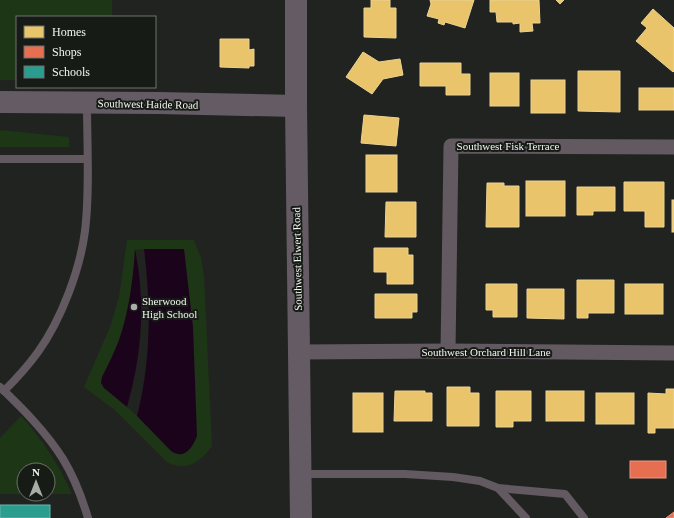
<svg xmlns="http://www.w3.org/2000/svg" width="674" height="518" font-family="Georgia,serif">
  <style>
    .green { fill: #1d3615; fill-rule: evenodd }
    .water { fill: #1c031c }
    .homes { fill: #e9c46a; stroke: #ecd393 }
    .shops { fill: #e76f51; stroke: #eb9781 }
    .schools { fill: #2a9d8f; stroke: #66b7ad }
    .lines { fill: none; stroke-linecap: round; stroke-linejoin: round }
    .lane { stroke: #625961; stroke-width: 8 }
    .street { stroke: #625961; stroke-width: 15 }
    .secondary { stroke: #645b64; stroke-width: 22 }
    .poi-dot { fill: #aaaca8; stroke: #171b16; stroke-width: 1.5 }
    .labels { text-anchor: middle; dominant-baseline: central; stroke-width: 4; stroke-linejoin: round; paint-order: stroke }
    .street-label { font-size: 11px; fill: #f3f5f2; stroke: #171b16 }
    .poi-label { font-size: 11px; fill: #f3f5f2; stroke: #171b16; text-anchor: start }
  </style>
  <rect width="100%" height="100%" fill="#212320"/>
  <!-- green -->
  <g class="green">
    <path d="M0 0H112V17H17V80H0Z"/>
    <path d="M0 130 69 137V147H0Z"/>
    <path d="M127 240H194L201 258 204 277 212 446C199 463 188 471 168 463L116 411 84 387 110 327 119 297ZM144 249C148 267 148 286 148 304 149 342 147 379 137 416L127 407C142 355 146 303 135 250Z"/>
    <path d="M21 416C42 439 59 465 72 494H48V470H24V494H0V438Z"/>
  </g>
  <!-- water -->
  <g class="water">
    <path d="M135 249C146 303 142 355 127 407L104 388 101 383 102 377C108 365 114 353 119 340 129 311 133 280 135 249Z"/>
    <path d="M144 249H184L193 327 197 436C192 448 185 460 171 451L137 416C151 362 151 305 144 249Z"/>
  </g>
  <!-- homes -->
  <g class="homes">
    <path d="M371 0H390V8H396V38L364 37V8H371Z"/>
    <path d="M430 0H474L465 28 445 22 444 25 438 23 439 19 427 16 431 4Z"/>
    <path d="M490 0H539L540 23H532L533 31 520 32V23L513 24V22H497L496 12H490Z"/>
    <path d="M556 0H564L560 4Z"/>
    <path d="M653 9 674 28V71L673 72 636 41 647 28 641 23Z"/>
    <path d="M220 39H249V50L254 49V66H249V68L220 67Z"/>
    <path d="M363 52 379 62 400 59 403 75 383 79 372 94 346 77Z"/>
    <path d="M420 63H461V74H470V95H446V86H420Z"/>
    <path d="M578 71H620V112L578 111Z"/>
    <rect x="490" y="73" width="29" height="33"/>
    <rect x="531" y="80" width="34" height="33"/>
    <rect x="639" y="88" width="35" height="22"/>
    <path d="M364 115 399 118 396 146 361 143Z"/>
    <rect x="366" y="155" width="31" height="37"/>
    <rect x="526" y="181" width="39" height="35"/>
    <path d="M624 182H664V227H645V211H624Z"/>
    <path d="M487 183H504V186H519V227H486Z"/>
    <path d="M577 187H615V211H593V215H577Z"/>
    <rect x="672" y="200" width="2" height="32"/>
    <path d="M386 202H416V237H385Z"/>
    <path d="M374 248H408V255H413V284H387V272H374Z"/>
    <path d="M577 280H614V313H588V318H577Z"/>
    <path d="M486 284H517V317H493V310H486Z"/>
    <rect x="625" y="284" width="38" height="30"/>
    <path d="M527 289H564V319L527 318Z"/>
    <path d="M375 294H417V312H412V318H375Z"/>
    <path d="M447 387H470V393H479V426H447Z"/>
    <path d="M666 389H674V428H655V433H648V393L666 394Z"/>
    <path d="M395 391H425V393H432V421H394Z"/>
    <path d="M496 391H531V421H513V427H496Z"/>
    <rect x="546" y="391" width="38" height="30"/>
    <rect x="353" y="393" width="30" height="39"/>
    <rect x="596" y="393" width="38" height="31"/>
  </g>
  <!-- shops -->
  <g class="shops">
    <rect x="630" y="461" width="36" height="17"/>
    <path d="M674 512V518H666Z"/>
  </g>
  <!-- schools -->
  <rect class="schools" x="0" y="505" width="50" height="13"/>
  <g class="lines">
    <!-- lane -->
    <g class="lane">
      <path d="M0 159H87"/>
      <path d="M0 387C23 409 46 432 63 459 74 477 82 498 88 518"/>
      <path d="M4 391C16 379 28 366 38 352 61 320 80 270 85 231 90 190 87 144 87 103"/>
      <path d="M300 474H405L453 477 480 481 498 488 565 494 584 518"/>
      <path d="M498 488 526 518"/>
    </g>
    <!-- street -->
    <g class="street">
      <path d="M448 351 451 146 674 147"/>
      <path d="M298 352 448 351 674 353"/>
    </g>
    <!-- secondary -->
    <g class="secondary">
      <path d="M296 0V106L301 518"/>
      <path d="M0 102 159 103 296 106"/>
    </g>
  </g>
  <!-- markers -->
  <circle class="poi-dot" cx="134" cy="307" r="4"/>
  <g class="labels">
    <!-- street labels -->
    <g class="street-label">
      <text transform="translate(148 104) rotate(1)">Southwest Haide Road</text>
      <text x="508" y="146">Southwest Fisk Terrace</text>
      <text transform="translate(297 259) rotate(-91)">Southwest Elwert Road</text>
      <text x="486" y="352">Southwest Orchard Hill Lane</text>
    </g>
    <!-- poi labels -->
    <g class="poi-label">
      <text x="142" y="301">Sherwood<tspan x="142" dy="13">High School</tspan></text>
    </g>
  </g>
  <!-- legend -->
  <rect x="16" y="16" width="140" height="72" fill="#171b16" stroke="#6f726e"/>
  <rect x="24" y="26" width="20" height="12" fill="#e9c46a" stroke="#6f726e"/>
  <text x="52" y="36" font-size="12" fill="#f3f5f2">Homes</text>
  <rect x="24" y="46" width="20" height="12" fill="#e76f51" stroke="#6f726e"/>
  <text x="52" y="56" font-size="12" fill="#f3f5f2">Shops</text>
  <rect x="24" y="66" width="20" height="12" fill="#2a9d8f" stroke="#6f726e"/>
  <text x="52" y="76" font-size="12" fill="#f3f5f2">Schools</text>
  <!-- north arrow -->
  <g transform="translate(36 482)"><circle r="19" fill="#171b16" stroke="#6f726e"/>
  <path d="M0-3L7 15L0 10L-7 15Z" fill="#aaaca8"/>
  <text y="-6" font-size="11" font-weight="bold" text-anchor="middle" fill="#f3f5f2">N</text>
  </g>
</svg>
